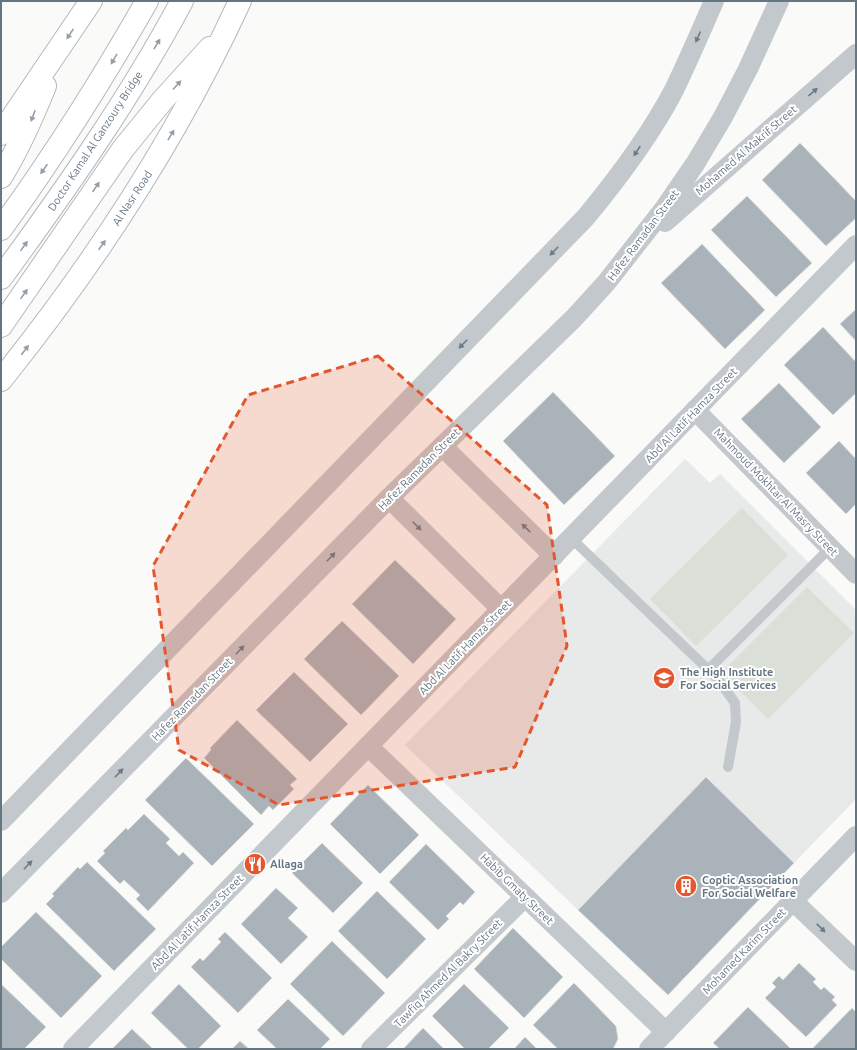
<svg xmlns="http://www.w3.org/2000/svg" width="857" height="1050" font-family="Ubuntu,sans-serif">
  <style>
    .built { fill: #e8e9e9 }
    .green { fill: #dadfd7 }
    .building { fill: #aab3b9; stroke: #dcdcda }
    .lines { fill: none; stroke-linecap: round; stroke-linejoin: round }
    .trunk-casing { stroke: #b4b9bd; stroke-width: 24 }
    .service { stroke: #c3c8cc; stroke-width: 10 }
    .minor { stroke: #c3c8cc; stroke-width: 20 }
    .trunk { stroke: #fff; stroke-width: 22 }
    .oneway { fill: #939fa8 }
    .oneway2 { fill: #6a7a87 }
    .marked { fill: #e4572e; fill-opacity: 0.2; stroke: #e4572e; stroke-width: 3; stroke-dasharray: 8 5; stroke-linejoin: round }
    .labels { text-anchor: middle; dominant-baseline: central; stroke-width: 4; stroke-linejoin: round; paint-order: stroke }
    .street-label { font-size: 11px; fill: #657683; stroke: #fff }
    .poi-label { font-size: 11px; font-weight: bold; fill: #657683; stroke: #fff; text-anchor: start }
  </style>
  <rect width="100%" height="100%" fill="#fafaf8"/>
  <!-- built -->
  <path class="built" d="M685 459 710 483 720 474 856 610V799L794 863 706 777 578 910 405 745Z"/>
  <!-- green -->
  <g class="green">
    <path d="M742 508 788 555 696 646 650 599Z"/>
    <path d="M807 587 854 633 768 719 721 673Z"/>
  </g>
  <!-- building -->
  <g class="building">
    <path d="M800 143 856 201V218L826 246 762 180Z"/>
    <path d="M747 196 812 263 776 297 711 230Z"/>
    <path d="M702 244 765 310 725 349 661 283Z"/>
    <path d="M856 309V341L840 324Z"/>
    <path d="M823 327 856 362V393L833 415 784 365Z"/>
    <path d="M779 383 821 427 784 463 741 419Z"/>
    <path d="M553 392 615 456 564 505 503 441Z"/>
    <path d="M839 441 856 459V504L846 514 806 473Z"/>
    <path d="M395 560 456 619 413 664 352 604Z"/>
    <path d="M342 621 399 676 361 715 304 659Z"/>
    <path d="M294 672 348 724 310 762 256 710Z"/>
    <path d="M237 720 297 779 290 785 294 789 273 810 269 806 261 815 204 758 211 750 210 748Z"/>
    <path d="M186 758 254 824 212 866 145 800Z"/>
    <path d="M706 777 794 863 668 995 578 910Z"/>
    <path d="M368 785 419 835 380 874 330 824Z"/>
    <path d="M144 814 170 839 166 843 179 856 183 852 194 863 148 911 136 899 140 895 124 880 120 884 97 861 105 853 103 851 126 828 128 830Z"/>
    <path d="M322 843 363 883 333 913 292 873Z"/>
    <path d="M426 844 475 892 463 905 460 902 446 916 449 919 438 930 389 882Z"/>
    <path d="M87 862 156 929 114 971 46 904 54 896 52 894 78 867 80 869Z"/>
    <path d="M276 888 298 908 288 918 308 937 281 964 241 924Z"/>
    <path d="M377 891 426 939 387 979 338 931Z"/>
    <path d="M36 912 102 976 61 1018 1 959V947Z"/>
    <path d="M513 928 563 977 524 1018 474 969Z"/>
    <path d="M225 932 272 978 238 1013 191 967 200 958 203 961 221 942 218 939Z"/>
    <path d="M332 941 385 993 343 1036 290 984Z"/>
    <path d="M799 963 816 979 813 982 821 990 824 987 835 997 832 1000 837 1005 806 1037 765 998 776 987 772 983 779 976 783 980Z"/>
    <path d="M574 983 616 1026 618 1039 613 1049H558L533 1025Z"/>
    <path d="M1 984 46 1027 24 1049H1Z"/>
    <path d="M179 984 221 1026 198 1049H188L151 1013Z"/>
    <path d="M464 984 509 1028 488 1049H465L432 1016Z"/>
    <path d="M288 999 330 1039 320 1049H277L257 1030Z"/>
    <path d="M748 1007 790 1048V1049H720L713 1043Z"/>
    <path d="M852 1008 856 1012V1049H812Z"/>
    <path d="M423 1028 444 1049H403Z"/>
    <path d="M132 1029 153 1049H112Z"/>
    <path d="M525 1037 537 1049H514Z"/>
    <path d="M240 1041 249 1049H232Z"/>
  </g>
  <g class="lines">
    <!-- trunk casing -->
    <g class="trunk-casing">
      <g id="trunk">
        <path d="M1 134 91 1"/>
        <path d="M1 177C19 148 32 118 45 86"/>
        <path d="M1 229C54 156 102 80 147 1"/>
        <path d="M1 278C66 189 130 98 182 1"/>
        <path d="M1 326 123 149 162 101 210 48"/>
        <path d="M1 380C95 263 177 138 240 1"/>
      </g>
    </g>
    <!-- service -->
    <g class="service">
      <path d="M571 538 718 679 735 703 736 722 728 767"/>
      <path d="M708 670 830 548"/>
    </g>
    <!-- minor -->
    <g class="minor">
      <path d="M665 222 856 54"/>
      <path d="M695 410 856 574"/>
      <path d="M442 446 554 556"/>
      <path d="M389 498 501 609"/>
      <path d="M368 746 666 1032"/>
      <path d="M1 821 586 217C619 177 650 136 674 90 688 61 701 31 714 1"/>
      <path d="M1 893 389 498 574 318 606 283 664 209 695 164 723 117 748 69 779 1"/>
      <path d="M793 901 856 961"/>
      <path d="M73 1049 856 245"/>
      <path d="M371 1049 525 897"/>
      <path d="M649 1049 856 836"/>
    </g>
    <!-- trunk -->
    <use href="#trunk" class="trunk"/>
  </g>
  <!-- one-way arrows -->
  <defs><path id="oneway-solid" d="M-6-.8H1V-3.2L6.5 0L1 3.2V.8H-6Z"/></defs>
  <g class="oneway">
    <use href="#oneway-solid" transform="translate(70 34) rotate(123)"/>
    <use href="#oneway-solid" transform="translate(157 44) rotate(-59)"/>
    <use href="#oneway-solid" transform="translate(114 59) rotate(120)"/>
    <use href="#oneway-solid" transform="translate(177 85) rotate(-48)"/>
    <use href="#oneway-solid" transform="translate(33 116) rotate(111)"/>
    <use href="#oneway-solid" transform="translate(171 135) rotate(-59)"/>
    <use href="#oneway-solid" transform="translate(44 169) rotate(126)"/>
    <use href="#oneway-solid" transform="translate(96 187) rotate(-56)"/>
    <use href="#oneway-solid" transform="translate(102 245) rotate(-55)"/>
    <use href="#oneway-solid" transform="translate(24 246) rotate(-54)"/>
    <use href="#oneway-solid" transform="translate(24 294) rotate(-55)"/>
    <use href="#oneway-solid" transform="translate(25 350) rotate(-53)"/>
  </g>
  <g class="oneway2">
    <use href="#oneway-solid" transform="translate(698 37) rotate(114)"/>
    <use href="#oneway-solid" transform="translate(813 92) rotate(-41)"/>
    <use href="#oneway-solid" transform="translate(637 151) rotate(123)"/>
    <use href="#oneway-solid" transform="translate(554 251) rotate(134)"/>
    <use href="#oneway-solid" transform="translate(463 344) rotate(134)"/>
    <use href="#oneway-solid" transform="translate(417 526) rotate(45)"/>
    <use href="#oneway-solid" transform="translate(526 528) rotate(-136)"/>
    <use href="#oneway-solid" transform="translate(331 557) rotate(-46)"/>
    <use href="#oneway-solid" transform="translate(240 650) rotate(-46)"/>
    <use href="#oneway-solid" transform="translate(119 773) rotate(-46)"/>
    <use href="#oneway-solid" transform="translate(28 865) rotate(-46)"/>
    <use href="#oneway-solid" transform="translate(821 928) rotate(44)"/>
  </g>
  <!-- marked area -->
  <path class="marked" d="M378 356 547 505 567 646 515 767 279 805 179 750 153 566 248 395Z"/>
  <!-- icons -->
  <defs>
    <g id="university-disc" transform="scale(1.15)"><circle r="9.5" fill="#e4572e" stroke="#fff"/><path d="M0-5L7-2L0 1L-7-2ZM-4 1L0 2.5L4 1V4Q0 6-4 4Z" fill="#fff"/></g>
    <g id="restaurant-disc" transform="scale(1.15)"><circle r="9.5" fill="#e4572e" stroke="#fff"/><path d="M-5-6h1v4h1v-4h1v4h1v-4h1v5L-1.5 .5V6h-2V.5L-5-1ZM5-6V6H3V1.5H1.5Q1.5-4 5-6Z" fill="#fff"/></g>
    <g id="building-disc" transform="scale(1.15)"><circle r="9.5" fill="#e4572e" stroke="#fff"/><path d="M-4-6H4V6H1V3H-1V6H-4ZM-2.5-4.3h1.7v1.8h-1.7ZM.8-4.3h1.7v1.8H.8ZM-2.5-1h1.7V.8h-1.7ZM.8-1h1.7V.8H.8Z" fill="#fff"/></g>
  </defs>
  <g fill-rule="evenodd">
    <use href="#university-disc" x="664" y="678"/>
    <use href="#restaurant-disc" x="255" y="864"/>
    <use href="#building-disc" x="686" y="886"/>
  </g>
  <g class="labels">
    <!-- street labels -->
    <g class="street-label">
      <text transform="translate(95 141) rotate(-57)">Doctor Kamal Al Ganzoury Bridge</text>
      <text transform="translate(746 150) rotate(-41)">Mohamed Al Makrif Street</text>
      <text transform="translate(132 198) rotate(-57)">Al Nasr Road</text>
      <text transform="translate(643 235) rotate(-53)">Hafez Ramadan Street</text>
      <text transform="translate(691 415) rotate(-46)">Abd Al Latif Hamza Street</text>
      <text transform="translate(419 469) rotate(-45)">Hafez Ramadan Street</text>
      <text transform="translate(776 492) rotate(46)">Mahmoud Mokhtar Al Masry Street</text>
      <text transform="translate(465 647) rotate(-46)">Abd Al Latif Hamza Street</text>
      <text transform="translate(192 699) rotate(-46)">Hafez Ramadan Street</text>
      <text transform="translate(517 889) rotate(44)">Habib Gmaty Street</text>
      <text transform="translate(197 922) rotate(-46)">Abd Al Latif Hamza Street</text>
      <text transform="translate(744 951) rotate(-46)">Mohamed Karim Street</text>
      <text transform="translate(448 973) rotate(-45)">Tawfiq Ahmed Al Bakry Street</text>
    </g>
    <!-- poi labels -->
    <g class="poi-label">
      <text x="680" y="672">The High Institute<tspan x="680" dy="13">For Social Services</tspan></text>
      <text x="270" y="864">Allaga</text>
      <text x="702" y="880">Coptic Association<tspan x="702" dy="13">For Social Welfare</tspan></text>
    </g>
  </g>
  <!-- border -->
  <rect width="857" height="1050" fill="none" stroke="#657683" stroke-width="4"/>
</svg>
